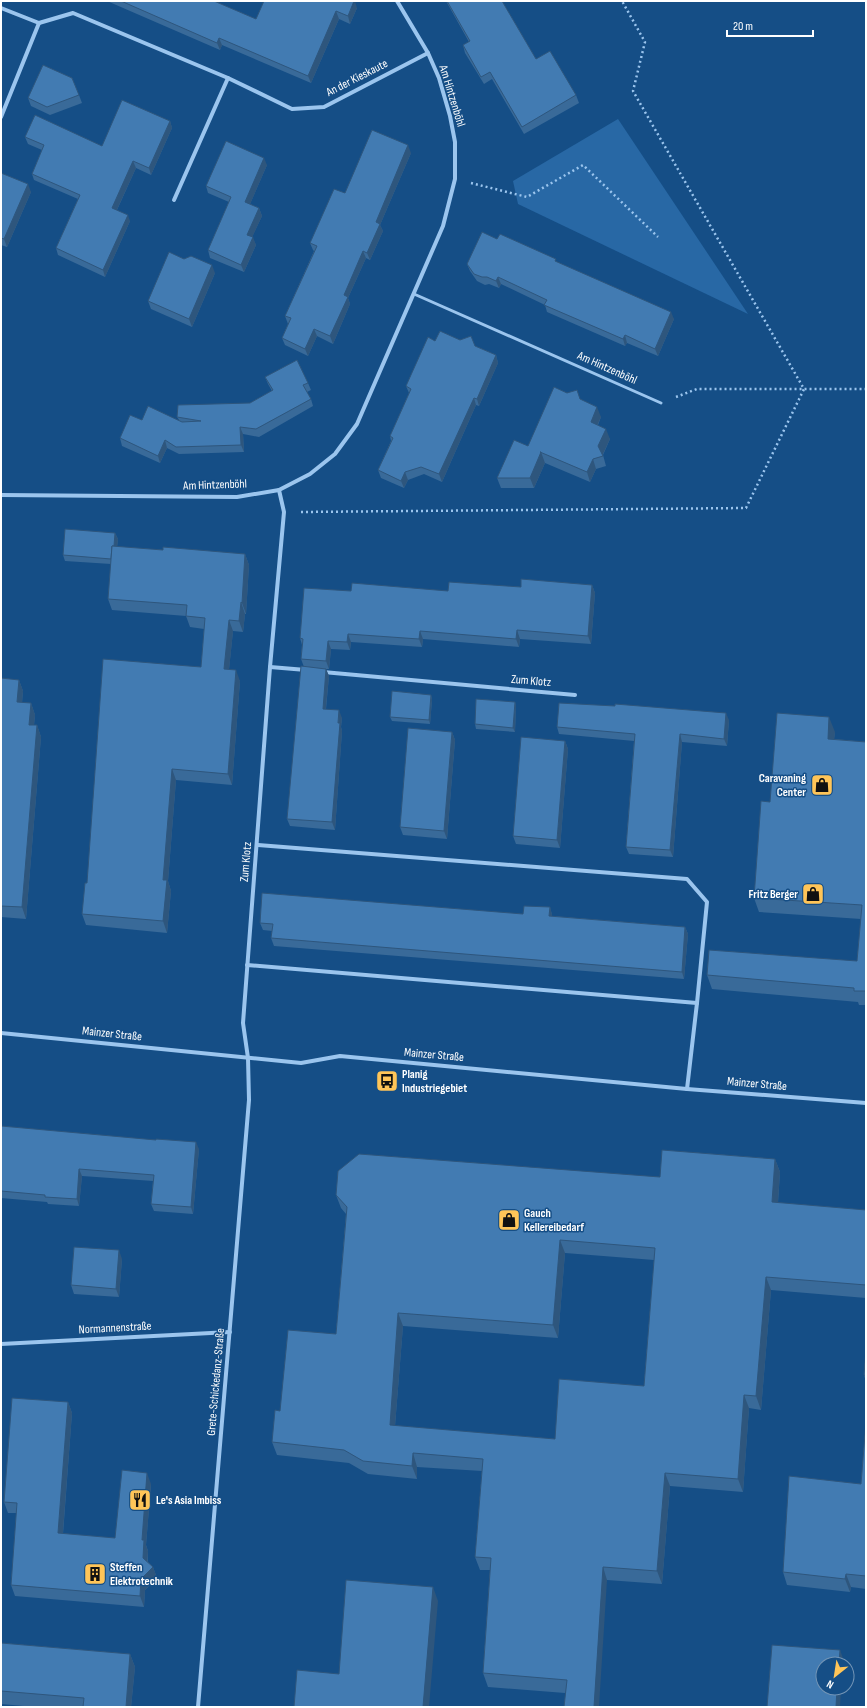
<svg xmlns="http://www.w3.org/2000/svg" width="867" height="1708" font-family="'Sofia Sans Condensed',sans-serif">
  <style>
    .green { fill: #2868a5 }
    .lines { fill: none; stroke-linecap: round; stroke-linejoin: round }
    .path { stroke: #9bc5ee; stroke-width: 2.5; stroke-dasharray: 2 3; stroke-linecap: butt }
    .lane { stroke: #9bc5ee; stroke-width: 3 }
    .street { stroke: #9bc5ee; stroke-width: 4 }
    .wall { fill: #396a99; fill-rule: evenodd }
    .shaded-wall { fill: #2e567d }
    .building { fill: #427bb2; stroke: #2e567d; fill-rule: evenodd }
    .labels { text-anchor: middle; dominant-baseline: central; stroke-width: 3; stroke-linejoin: round; paint-order: stroke }
    .street-label { font-size: 12px; fill: #fff; stroke: #154e86 }
    .poi-label { font-size: 12px; font-weight: bold; fill: #fff; stroke: #154e86; text-anchor: start }
  </style>
  <rect width="100%" height="100%" fill="#154e86"/>
  <!-- green -->
  <path class="green" d="M618 119 748 314 518 204 513 181Z"/>
  <g class="lines">
    <!-- path -->
    <g class="path">
      <path d="M471 183 527 197 583 165 658 237"/>
      <path d="M676 397 697 389H866"/>
      <path d="M301 512 746 508 804 389 633 91 645 42 622 1"/>
    </g>
    <!-- lane -->
    <path class="lane" d="M414 294 661 403"/>
    <!-- street -->
    <g class="street">
      <path d="M1 8 39 23 73 13 228 78 292 109 324 107 428 53"/>
      <path d="M1 117 39 23"/>
      <path d="M174 200 228 78"/>
      <path d="M1 495 237 497 279 490 310 474 335 454 357 424 443 226 455 179V142L450 116 439 78 428 53 397 1"/>
      <path d="M270 667 306 670"/>
      <path d="M323 672 575 695"/>
      <path d="M258 845 687 879 707 902 697 1003 687 1089"/>
      <path d="M247 965 697 1003"/>
      <path d="M1 1033 301 1063 340 1056 687 1089 866 1103"/>
      <path d="M1 1344 230 1332"/>
      <path d="M198 1707 249 1100 248 1058 243 1023 270 667 284 512 279 490"/>
    </g>
  </g>
  <!-- wall -->
  <g class="wall">
    <path d="M107 1H214L256 19 357 8 350 24 339 19 311 83 222 45 220 50Z"/>
    <path d="M446 1H502L536 59 576 95 579 103 524 134 492 79 484 84 465 53 463 45 469 42Z"/>
    <path d="M79 95 82 103 50 115 31 106 28 98Z"/>
    <path d="M170 121 172 128 151 175 136 168 117 210 130 221 105 277 58 255 56 248 78 199 34 180 32 174 42 150 28 144 25 137 102 146Z"/>
    <path d="M411 153 380 225 383 231 370 260 366 258 348 298 350 304 333 344 317 336 308 356 285 345 282 338 288 324 285 316 314 251 313 250 310 243 345 193Z"/>
    <path d="M267 165 250 204 259 208 262 216 252 237 256 245 244 272 210 258 208 250 229 202 208 193 206 186Z"/>
    <path d="M1 173 31 192 7 247 1 245Z"/>
    <path d="M497 239 557 262 674 319 658 356 627 343 625 346 547 312 545 305 501 284 499 288 489 284 485 285 477 281 470 271 467 264Z"/>
    <path d="M215 273 192 327 151 309 148 301Z"/>
    <path d="M435 341 475 346 496 355 498 363 479 406 476 405 442 482 424 474 408 480 404 488 381 478 378 470 391 441 390 436 409 393 406 386Z"/>
    <path d="M265 377 308 383 311 390 307 392 311 399 313 406 259 437 243 434 244 452 179 454 167 448 160 463 122 446 120 438 142 420H179L177 417 250 403 272 391 268 384Z"/>
    <path d="M580 399 601 417 598 425 610 439 603 455 606 466 596 469 590 482 545 463 534 488H501L497 478Z"/>
    <path d="M115 533 118 539 117 547 163 550 245 554 249 565 246 614H245L243 632 233 631 229 669 240 681 232 785 176 780 168 881 171 891 167 933 86 925 82 914 87 883 201 667 204 629 190 627 186 616 112 610 108 599 111 564 65 561 63 555Z"/>
    <path d="M592 585 595 593 591 644 520 639 519 647 423 639 422 647 351 642 350 650 331 649 329 669H326L329 676 326 709 342 718 341 727 342 731 335 830 290 826 287 819 304 667 301 659 302 645 300 638 351 591H448L521 587Z"/>
    <path d="M1 678 19 680 23 691 22 703H31L35 715 34 725H37L41 737 26 919 1 917Z"/>
    <path d="M431 695 432 700 430 724 392 721 390 717Z"/>
    <path d="M515 702 516 706 515 732 476 729 475 724Z"/>
    <path d="M729 720 727 746 682 742 673 857 629 854 626 847 634 741 559 734 557 727Z"/>
    <path d="M452 732 455 740 447 839 403 835 400 827Z"/>
    <path d="M835 732 834 739 866 742V1005H859L858 1002 712 989 707 975 857 961 861 919 759 912 754 898 770 802Z"/>
    <path d="M565 741 568 749 560 848 516 844 513 836Z"/>
    <path d="M550 907 552 915V916L685 927 688 934 684 979 274 946 271 938 272 931 263 930 260 923 523 914Z"/>
    <path d="M1 1126 199 1149 193 1214 154 1211 151 1204 153 1181 82 1176 79 1206 48 1204 47 1202 1 1198Z"/>
    <path d="M775 1159 780 1172 778 1203 866 1210V1298L771 1290 761 1410 749 1408 743 1492 670 1486 662 1584 607 1580 565 1693 488 1687 483 1673 490 1570H480L475 1557 482 1471 417 1467V1479L368 1474 349 1463 277 1455 272 1442 280 1411 336 1334 346 1214 341 1208 336 1195 660 1177ZM565 1253 654 1260 644 1386 555 1439 395 1426 403 1326 558 1338Z"/>
    <path d="M122 1259 119 1297 74 1294 71 1285Z"/>
    <path d="M866 1350V1382L864 1375Z"/>
    <path d="M68 1402 72 1413 63 1534 115 1538 151 1484 146 1545 148 1551V1562L153 1567 157 1578 145 1590 144 1607 15 1596 11 1585 17 1513H8L4 1502Z"/>
    <path d="M866 1422V1589L851 1587 850 1592 787 1585 783 1572 861 1484Z"/>
    <path d="M1 1643 130 1654 135 1667 131 1707H35L1 1704Z"/>
  </g>
  <!-- shaded-wall -->
  <g class="shaded-wall">
    <path d="M355 1 357 8 350 24 348 16Z"/>
    <path d="M336 11 339 19 311 83 308 76Z"/>
    <path d="M219 38 222 45 220 50 217 43Z"/>
    <path d="M170 121 172 128 151 175 149 168Z"/>
    <path d="M408 145 411 153 380 225 383 231 370 260 367 253 376 222Z"/>
    <path d="M264 158 267 165 248 209 245 202Z"/>
    <path d="M133 161 136 168 115 214 112 208Z"/>
    <path d="M28 184 31 192 7 247 4 239Z"/>
    <path d="M259 208 262 216 250 242 247 235Z"/>
    <path d="M128 215 130 221 105 277 103 270Z"/>
    <path d="M253 237 256 245 244 272 241 265Z"/>
    <path d="M363 251 366 258 348 298 350 304 333 344 330 336 344 295Z"/>
    <path d="M212 265 215 273 192 327 189 319Z"/>
    <path d="M498 277 501 284 499 288 496 281Z"/>
    <path d="M671 312 674 319 658 356 655 349Z"/>
    <path d="M314 329 317 336 308 356 305 349Z"/>
    <path d="M625 335 627 343 625 346 623 339Z"/>
    <path d="M496 355 498 363 479 406 477 399Z"/>
    <path d="M474 398 476 405 442 482 439 474Z"/>
    <path d="M597 407 601 417 594 432 591 422Z"/>
    <path d="M240 427 243 434 244 452 241 445Z"/>
    <path d="M606 429 610 439 602 456 598 446Z"/>
    <path d="M165 440 167 448 160 463 158 456Z"/>
    <path d="M541 452 545 463 534 488 530 478Z"/>
    <path d="M593 459 596 469 590 482 587 472Z"/>
    <path d="M405 472 408 480 404 488 401 481Z"/>
    <path d="M115 533 118 539 115 565 113 559Z"/>
    <path d="M245 554 249 565 246 614 242 603Z"/>
    <path d="M592 585 595 593 591 644 588 636Z"/>
    <path d="M241 602 245 614 243 632 239 621Z"/>
    <path d="M229 620 233 631 228 680 224 669Z"/>
    <path d="M517 630 520 639 519 647 516 639Z"/>
    <path d="M420 631 423 639 422 647 419 639Z"/>
    <path d="M348 634 351 642 350 650 347 642Z"/>
    <path d="M328 641 331 649 329 669 326 661Z"/>
    <path d="M326 669 329 676 325 716 323 709Z"/>
    <path d="M236 670 240 681 232 785 228 774Z"/>
    <path d="M19 680 23 691 21 714 17 702Z"/>
    <path d="M431 695 432 700 430 724 429 720Z"/>
    <path d="M515 702 516 706 515 732 513 728Z"/>
    <path d="M31 703 35 715 33 736 29 725Z"/>
    <path d="M339 710 342 718 341 727 342 731 335 830 332 822Z"/>
    <path d="M726 713 729 720 727 746 724 739Z"/>
    <path d="M829 717 835 732 833 753 828 739Z"/>
    <path d="M37 725 41 737 26 919 22 907Z"/>
    <path d="M452 732 455 740 447 839 444 831Z"/>
    <path d="M680 734 682 742 673 857 670 850Z"/>
    <path d="M565 741 568 749 560 848 557 840Z"/>
    <path d="M172 769 176 780 168 881 171 891 167 933 163 921V880Z"/>
    <path d="M550 907 552 915V923L549 916Z"/>
    <path d="M685 927 688 934 684 979 682 972Z"/>
    <path d="M196 1142 199 1149 193 1214 191 1207Z"/>
    <path d="M775 1159 780 1172 777 1215 772 1202Z"/>
    <path d="M79 1169 82 1176 79 1206 77 1199Z"/>
    <path d="M560 1240 565 1253 558 1338 553 1325Z"/>
    <path d="M119 1250 122 1259 119 1297 116 1289Z"/>
    <path d="M766 1277 771 1290 761 1410 756 1396Z"/>
    <path d="M398 1313 403 1326 394 1438 390 1425Z"/>
    <path d="M744 1395 749 1408 743 1492 738 1479Z"/>
    <path d="M68 1402 72 1413 62 1544 58 1533Z"/>
    <path d="M413 1453 417 1467V1479L412 1466Z"/>
    <path d="M147 1473 151 1484 146 1545 148 1551 147 1569 143 1558 142 1540Z"/>
    <path d="M665 1473 670 1486 662 1584 657 1571Z"/>
    <path d="M153 1567 157 1578 145 1590 144 1607 140 1596 141 1579Z"/>
    <path d="M603 1567 607 1580 599 1707H594Z"/>
    <path d="M846 1574 851 1587 850 1592 845 1579Z"/>
    <path d="M433 1587 438 1601 429 1707H423Z"/>
    <path d="M840 1650 843 1658V1664H839Z"/>
    <path d="M130 1654 135 1667 131 1707H126Z"/>
    <path d="M837 1688H841L840 1707H836Z"/>
  </g>
  <!-- building -->
  <g class="building">
    <path d="M121 1H214L256 19 264 1H354L348 16 336 11 308 76 219 38 217 43Z"/>
    <path d="M447 1H502L536 59 550 51 576 95 522 127 490 72 481 77 463 45 470 41Z"/>
    <path d="M43 65 72 78 79 95 47 107 28 98Z"/>
    <path d="M122 100 170 121 149 168 133 161 112 208 128 215 103 270 56 248 80 195 32 174 44 145 25 137 35 115 102 146Z"/>
    <path d="M372 130 408 145 376 222 380 224 367 253 363 251 344 295 348 297 330 336 314 329 305 349 282 338 291 318 285 316 317 246 310 243 334 189 345 193Z"/>
    <path d="M226 141 264 158 245 202 259 208 247 235 253 237 241 265 208 250 231 197 206 186Z"/>
    <path d="M1 173 28 184 4 239 1 238Z"/>
    <path d="M482 232 497 239 500 234 556 259 555 261 671 312 655 349 625 335 623 339 544 305 547 300 498 277 496 281 487 277H482L474 274 467 264Z"/>
    <path d="M169 252 184 259 191 256 212 265 189 319 148 301Z"/>
    <path d="M440 331 460 340 471 336 475 346 496 355 477 399 474 398 439 474 421 467 405 472 401 481 378 470 393 438 390 436 411 389 406 386 428 337 435 341Z"/>
    <path d="M297 360 308 383 303 385 311 399 256 429 240 427 241 445 176 447 165 440 158 456 120 438 130 415 142 420 148 406 182 422 201 421 177 417 178 405 250 403 273 390 265 377Z"/>
    <path d="M554 387 567 393 577 390 580 399 597 407 591 422 606 429 598 446 603 456 593 459 587 472 540 452H541L530 478H497L514 440 528 446Z"/>
    <path d="M65 529 115 533 114 546H112L111 559 63 555Z"/>
    <path d="M112 546 163 550V547L245 554 242 603 241 602 239 621 229 620 224 669 236 670 228 774 172 769 163 880H167L163 921 82 914 85 883H87L103 659 201 667 205 618 186 616 187 605 108 599Z"/>
    <path d="M521 579 592 585 588 636 517 630 516 639 420 631 419 639 348 634 347 642 328 641 326 661 301 659 303 639 300 638 304 588 351 591 352 583 448 591 449 582 521 587Z"/>
    <path d="M301 666 326 669 323 709 339 710 338 723H340L332 822 287 819Z"/>
    <path d="M1 678 19 680 17 702 31 703 29 725H37L22 907 1 906Z"/>
    <path d="M392 691 431 695 429 720 390 717Z"/>
    <path d="M476 699 515 702 513 728 475 724Z"/>
    <path d="M559 703 615 706V704L726 713 724 739 680 734 670 850 626 847 635 734 557 727Z"/>
    <path d="M777 713 829 717 828 739 866 742V991H854V988L707 975 709 950 857 961 862 905 754 898 761 801 770 802Z"/>
    <path d="M408 728 452 732 444 831 400 827Z"/>
    <path d="M521 737 565 741 557 840 513 836Z"/>
    <path d="M262 893 523 914 524 906 550 907 549 916 685 927 682 972 271 938 273 924 260 923Z"/>
    <path d="M1 1126 156 1140V1139L196 1142 191 1207 151 1204 154 1175 79 1169 77 1199 45 1197V1195L1 1191Z"/>
    <path d="M662 1150 775 1159 772 1202 866 1210V1285L766 1277 756 1396 744 1395 738 1479 665 1473 657 1571 603 1567 594 1707H564L567 1680 483 1673 491 1558 475 1557 483 1459 413 1453 412 1466 363 1461 344 1450 272 1442 275 1410 280 1411 288 1330 336 1334 347 1207 336 1195 338 1171 359 1154 660 1177ZM560 1240 655 1248 644 1386 559 1379 555 1439 390 1425 398 1313 553 1325Z"/>
    <path d="M74 1247 119 1250 116 1289 71 1285Z"/>
    <path d="M866 1350V1376L864 1375Z"/>
    <path d="M12 1398 68 1402 58 1533 115 1538 122 1470 147 1473 142 1540H144L143 1558 153 1567 141 1579 140 1596 11 1585 17 1503 4 1502Z"/>
    <path d="M866 1422V1576L846 1574 845 1579 783 1572 789 1476 861 1484Z"/>
    <path d="M346 1580 433 1587 423 1707H294L297 1670 339 1674Z"/>
    <path d="M1 1643 130 1654 126 1707H83L84 1698 1 1691Z"/>
    <path d="M772 1645 840 1650 839 1664H823V1688H837L836 1707H767Z"/>
  </g>
  <!-- icons -->
  <defs>
    <g id="shop-square" transform="scale(1.15)"><rect x="-9" y="-9" width="18" height="18" rx="4" fill="#ffc558" stroke="#154e86"/><path d="M-5-2.5h2.3a2.7 3.5 0 0 1 5.4 0H5L5.5 6h-11ZM-1.5-2.5h3a1.5 2.3 0 0 0-3 0Z" fill="#111"/></g>
    <g id="bus-square" transform="scale(1.15)"><rect x="-9" y="-9" width="18" height="18" rx="4" fill="#ffc558" stroke="#154e86"/><path d="M-5-6H5V4H4V6H2V4H-2V6H-4V4H-5ZM-3.5-4V0h7V-4ZM-3.5 1.2v1.5H-2V1.2ZM2 1.2v1.5H3.5V1.2Z" fill="#111"/></g>
    <g id="restaurant-square" transform="scale(1.15)"><rect x="-9" y="-9" width="18" height="18" rx="4" fill="#ffc558" stroke="#154e86"/><path d="M-5-6h1v4h1v-4h1v4h1v-4h1v5L-1.5 .5V6h-2V.5L-5-1ZM5-6V6H3V1.5H1.5Q1.5-4 5-6Z" fill="#111"/></g>
    <g id="building-square" transform="scale(1.15)"><rect x="-9" y="-9" width="18" height="18" rx="4" fill="#ffc558" stroke="#154e86"/><path d="M-4-6H4V6H1V3H-1V6H-4ZM-2.5-4.3h1.7v1.8h-1.7ZM.8-4.3h1.7v1.8H.8ZM-2.5-1h1.7V.8h-1.7ZM.8-1h1.7V.8H.8Z" fill="#111"/></g>
  </defs>
  <g fill-rule="evenodd">
    <use href="#shop-square" x="822" y="785"/>
    <use href="#shop-square" x="813" y="894"/>
    <use href="#bus-square" x="387" y="1081"/>
    <use href="#shop-square" x="509" y="1220"/>
    <use href="#restaurant-square" x="140" y="1500"/>
    <use href="#building-square" x="95" y="1574"/>
  </g>
  <g class="labels">
    <!-- street labels -->
    <g class="street-label">
      <text transform="translate(357 78) rotate(-27)">An der Kieskaute</text>
      <text transform="translate(452 96) rotate(73)">Am Hintzenböhl</text>
      <text transform="translate(607 368) rotate(24)">Am Hintzenböhl</text>
      <text transform="translate(215 485) rotate(-2)">Am Hintzenböhl</text>
      <text transform="translate(531 681) rotate(5)">Zum Klotz</text>
      <text transform="translate(246 862) rotate(-85)">Zum Klotz</text>
      <text transform="translate(112 1034) rotate(6)">Mainzer Straße</text>
      <text transform="translate(434 1055) rotate(5)">Mainzer Straße</text>
      <text transform="translate(757 1084) rotate(5)">Mainzer Straße</text>
      <text transform="translate(115 1328) rotate(-3)">Normannenstraße</text>
      <text transform="translate(216 1382) rotate(-85)">Grete-Schickedanz-Straße</text>
    </g>
    <!-- poi labels -->
    <g class="poi-label">
      <text x="806" y="778" text-anchor="end">Caravaning<tspan x="806" dy="14">Center</tspan></text>
      <text x="798" y="894" text-anchor="end">Fritz Berger</text>
      <text x="402" y="1074">Planig<tspan x="402" dy="14">Industriegebiet</tspan></text>
      <text x="524" y="1213">Gauch<tspan x="524" dy="14">Kellereibedarf</tspan></text>
      <text x="156" y="1500">Le's Asia Imbiss</text>
      <text x="110" y="1567">Steffen<tspan x="110" dy="14">Elektrotechnik</tspan></text>
    </g>
  </g>
  <!-- border -->
  <rect width="867" height="1708" fill="none" stroke="#ffffff" stroke-width="4"/>
  <!-- north arrow -->
  <g transform="translate(835 1676) rotate(210)"><circle r="19" fill="#154e86" stroke="#7395b6"/>
  <path d="M0-3L7 15L0 10L-7 15Z" fill="#ffc558"/>
  <text y="-6" font-size="11" font-weight="bold" text-anchor="middle" fill="#ffffff">N</text>
  </g>
  <!-- scale -->
  <path d="M727 30v6h86v-6" fill="none" stroke="#ffffff" stroke-width="2"/>
  <text x="733" y="30" font-size="12" fill="#ffffff" stroke="#154e86" stroke-width="3" paint-order="stroke">20 m</text>
</svg>
